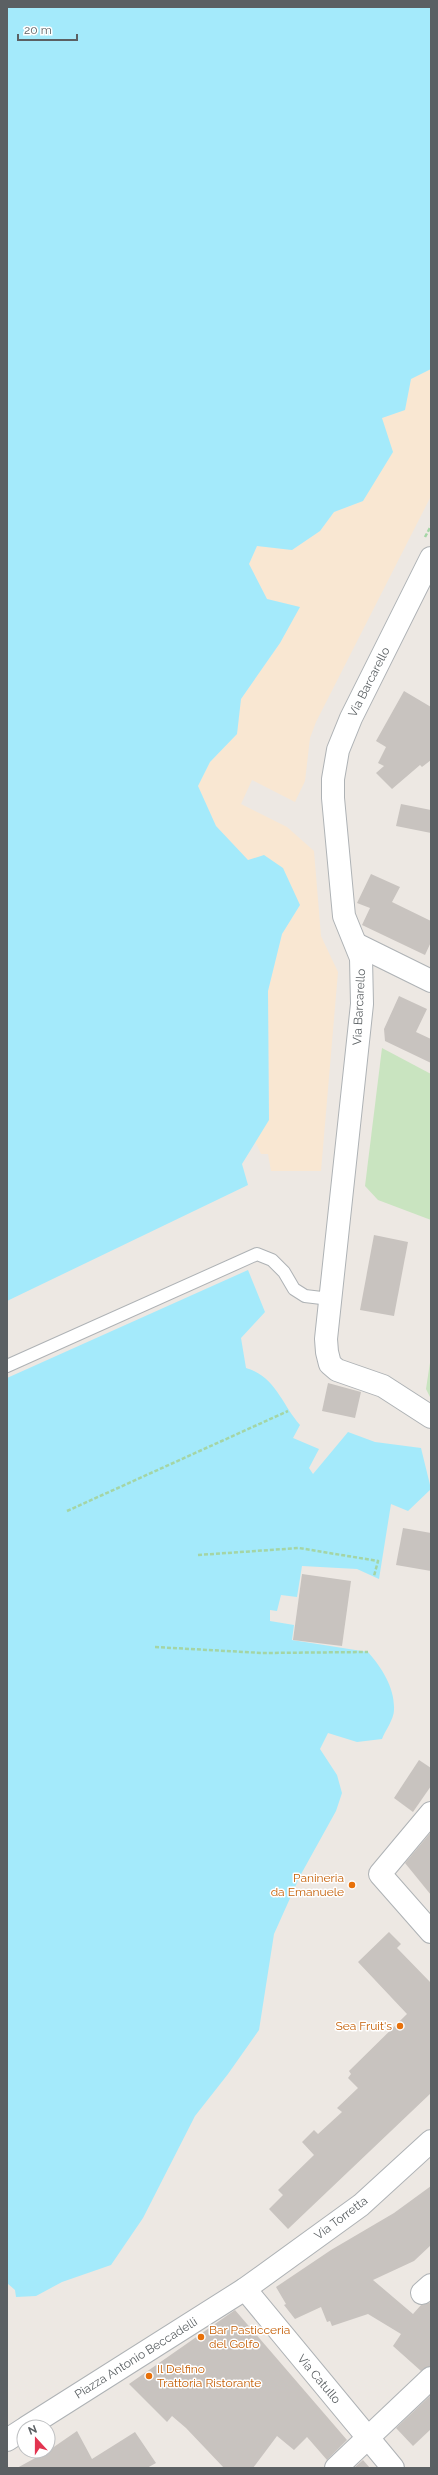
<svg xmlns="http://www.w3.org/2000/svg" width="438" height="2475" font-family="Raleway,sans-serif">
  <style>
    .green { fill: #c9e4c0 }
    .sand { fill: #f9e7d2 }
    .water { fill: #a4eafb }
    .building { fill: #c8c3bf }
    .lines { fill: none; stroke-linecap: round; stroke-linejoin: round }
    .lane-casing { stroke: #aeb2b5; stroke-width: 14 }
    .street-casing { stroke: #aeb2b5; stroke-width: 24 }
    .path { stroke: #a4d5a5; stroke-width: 2.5; stroke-dasharray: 4 2; stroke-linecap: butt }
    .lane { stroke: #fff; stroke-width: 12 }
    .street { stroke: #fff; stroke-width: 22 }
    .food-dot { fill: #e8710a; stroke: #fff; stroke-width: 1.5 }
    .labels { text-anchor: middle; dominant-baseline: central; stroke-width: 3; stroke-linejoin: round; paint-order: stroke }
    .street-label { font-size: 12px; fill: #5b6063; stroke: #fff }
    .food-label { font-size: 12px; fill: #c56008; stroke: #fff; text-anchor: end }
  </style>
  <rect width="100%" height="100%" fill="#ede8e3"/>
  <!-- green -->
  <g class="green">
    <path d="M382 1048 431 1074V1220L378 1200 365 1186Z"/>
    <path d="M431 1356V1399L426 1389Z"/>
  </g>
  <!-- sand -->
  <path class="sand" d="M431 369V496L316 722 310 738 305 781 295 802 252 780 241 804 287 827 314 851 321 936 338 972 321 1171H271L268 1154H261L255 1141 269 1120 268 991 282 934 300 905 248 860 216 826 198 786 210 762 237 734 241 699 280 643 299 607 267 599 249 564 257 546 292 550 320 531 334 512 363 501 382 418 405 410 411 378Z"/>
  <!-- water -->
  <g class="water">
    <path d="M7 7H431V369L411 379 405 410 382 418 393 452 363 501 334 512 320 531 292 550 257 546 249 564 267 599 300 607 280 643 241 699 237 734 210 762 198 786 216 826 248 860 264 855 283 868 300 905 282 934 268 991 269 1120 242 1164 248 1185 7 1301Z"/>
    <path d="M248 1270 265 1312 241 1338 246 1368C276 1377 282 1405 300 1425L293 1438 319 1449 309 1468 313 1474 348 1432 375 1442 421 1448 431 1489 408 1511 391 1504 379 1579 357 1569 302 1566 297 1597 281 1595 277 1611 270 1610V1621L294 1625 292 1640 368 1652C382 1668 395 1688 394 1710 394 1719 385 1731 382 1739L357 1742 328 1733 320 1749 337 1775 342 1793 336 1811 300 1876 274 1934 259 2030 228 2074 195 2116 143 2218 111 2265 62 2282 36 2296 16 2297 15 2290 7 2283V1378Z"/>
  </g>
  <!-- building -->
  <g class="building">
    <path d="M404 691 431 707V760L422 767 420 765 392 789 376 773 384 766 378 763 386 747 376 741Z"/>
    <path d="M401 804 431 810V833L396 826Z"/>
    <path d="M371 874 400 887 392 902 431 921V942L425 955 362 925 370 908 357 903Z"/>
    <path d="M399 996 427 1009 416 1032 431 1039V1063L385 1041 384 1029Z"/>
    <path d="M374 1235 408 1242 394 1316 360 1310Z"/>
    <path d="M328 1383 361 1392 355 1418 322 1411Z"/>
    <path d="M403 1528 431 1533V1571L396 1565Z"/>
    <path d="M302 1574 351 1581 342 1646 293 1640Z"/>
    <path d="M419 1760 431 1768V1786L413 1812 394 1798Z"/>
    <path d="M431 1832V1895L405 1863Z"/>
    <path d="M389 1932 401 1944 397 1948 431 1983V2093L288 2229 269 2209 283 2195 278 2190 314 2155 302 2142 314 2130 318 2134 342 2112 337 2108 358 2088 348 2078 351 2074 349 2071 407 2014 358 1962Z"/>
    <path d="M431 2186V2245L414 2261 373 2280 413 2314 421 2305 431 2302V2366L421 2371 393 2346 401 2334 368 2314 332 2326 330 2321 327 2322 321 2307 295 2319 284 2305 286 2304 276 2287 331 2250 394 2213Z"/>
    <path d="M235 2310 347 2440 327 2460 307 2437 294 2450 277 2436 253 2468H224L186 2428 172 2416 167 2422 129 2384Z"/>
    <path d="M431 2395V2429L413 2446 396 2428Z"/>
    <path d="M77 2431 92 2459 135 2432 156 2463 147 2468H17L48 2451Z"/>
    <path d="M363 2460 370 2468H354Z"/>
  </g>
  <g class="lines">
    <!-- lane casing -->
    <g class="lane-casing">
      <path id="lane" d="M7 1366 257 1254 272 1260 284 1272 294 1289 305 1296 330 1299"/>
    </g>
    <!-- street casing -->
    <g class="street-casing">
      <g id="street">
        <path d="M431 558 351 718 338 750 333 779V798L344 916 361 958 362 1004 326 1339 327 1352 330 1364 337 1370 383 1386 431 1417"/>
        <path d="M356 944 431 981"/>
        <path d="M431 1813 380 1874 431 1932"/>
        <path d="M245 2289 393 2468"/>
        <path d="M422 2293 431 2285"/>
        <path d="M27 2427 245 2289 361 2205 431 2141"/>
        <path d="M7 2440 24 2429"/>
        <path d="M336 2468 431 2378"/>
      </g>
    </g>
    <!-- path -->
    <g class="path">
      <path d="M425 537 431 526"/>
      <path d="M67 1511 288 1411"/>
      <path d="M198 1555 299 1548 378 1561 374 1576"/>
      <path d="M155 1647 262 1653 368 1652"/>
    </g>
    <!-- lane -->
    <use href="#lane" class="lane"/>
    <!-- street -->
    <use href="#street" class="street"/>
  </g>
  <!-- markers -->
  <g class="food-dot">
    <circle cx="352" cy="1885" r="4"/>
    <circle cx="400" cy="2026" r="4"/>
    <circle cx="201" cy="2337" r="4"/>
    <circle cx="149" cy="2376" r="4"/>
  </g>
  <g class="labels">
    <!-- street labels -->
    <g class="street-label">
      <text transform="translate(369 682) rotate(-63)">Via Barcarello</text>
      <text transform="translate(359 1007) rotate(-87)">Via Barcarello</text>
      <text transform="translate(341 2218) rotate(-37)">Via Torretta</text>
      <text transform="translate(136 2358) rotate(-32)">Piazza Antonio Beccadelli</text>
      <text transform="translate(319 2379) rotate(50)">Via Catullo</text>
    </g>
    <!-- food labels -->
    <g class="food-label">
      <text x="344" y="1878">Panineria<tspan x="344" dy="14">da Emanuele</tspan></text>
      <text x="392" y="2026">Sea Fruit's</text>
      <text x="209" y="2330" text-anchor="start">Bar Pasticceria<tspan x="209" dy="14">del Golfo</tspan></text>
      <text x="157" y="2369" text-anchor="start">Il Delfino<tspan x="157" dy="14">Trattoria Ristorante</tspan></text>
    </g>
  </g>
  <!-- border -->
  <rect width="438" height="2475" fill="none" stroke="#5b6063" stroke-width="16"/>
  <!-- north arrow -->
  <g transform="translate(36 2439) rotate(339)"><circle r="19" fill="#ffffff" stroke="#bdbfc1"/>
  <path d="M0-3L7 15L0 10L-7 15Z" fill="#e23450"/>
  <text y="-6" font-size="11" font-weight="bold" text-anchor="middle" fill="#5b6063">N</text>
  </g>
  <!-- scale -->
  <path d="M18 34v6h59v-6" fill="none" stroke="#5b6063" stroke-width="2"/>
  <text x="24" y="34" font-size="12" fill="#5b6063" stroke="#ffffff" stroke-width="3" paint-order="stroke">20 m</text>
</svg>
